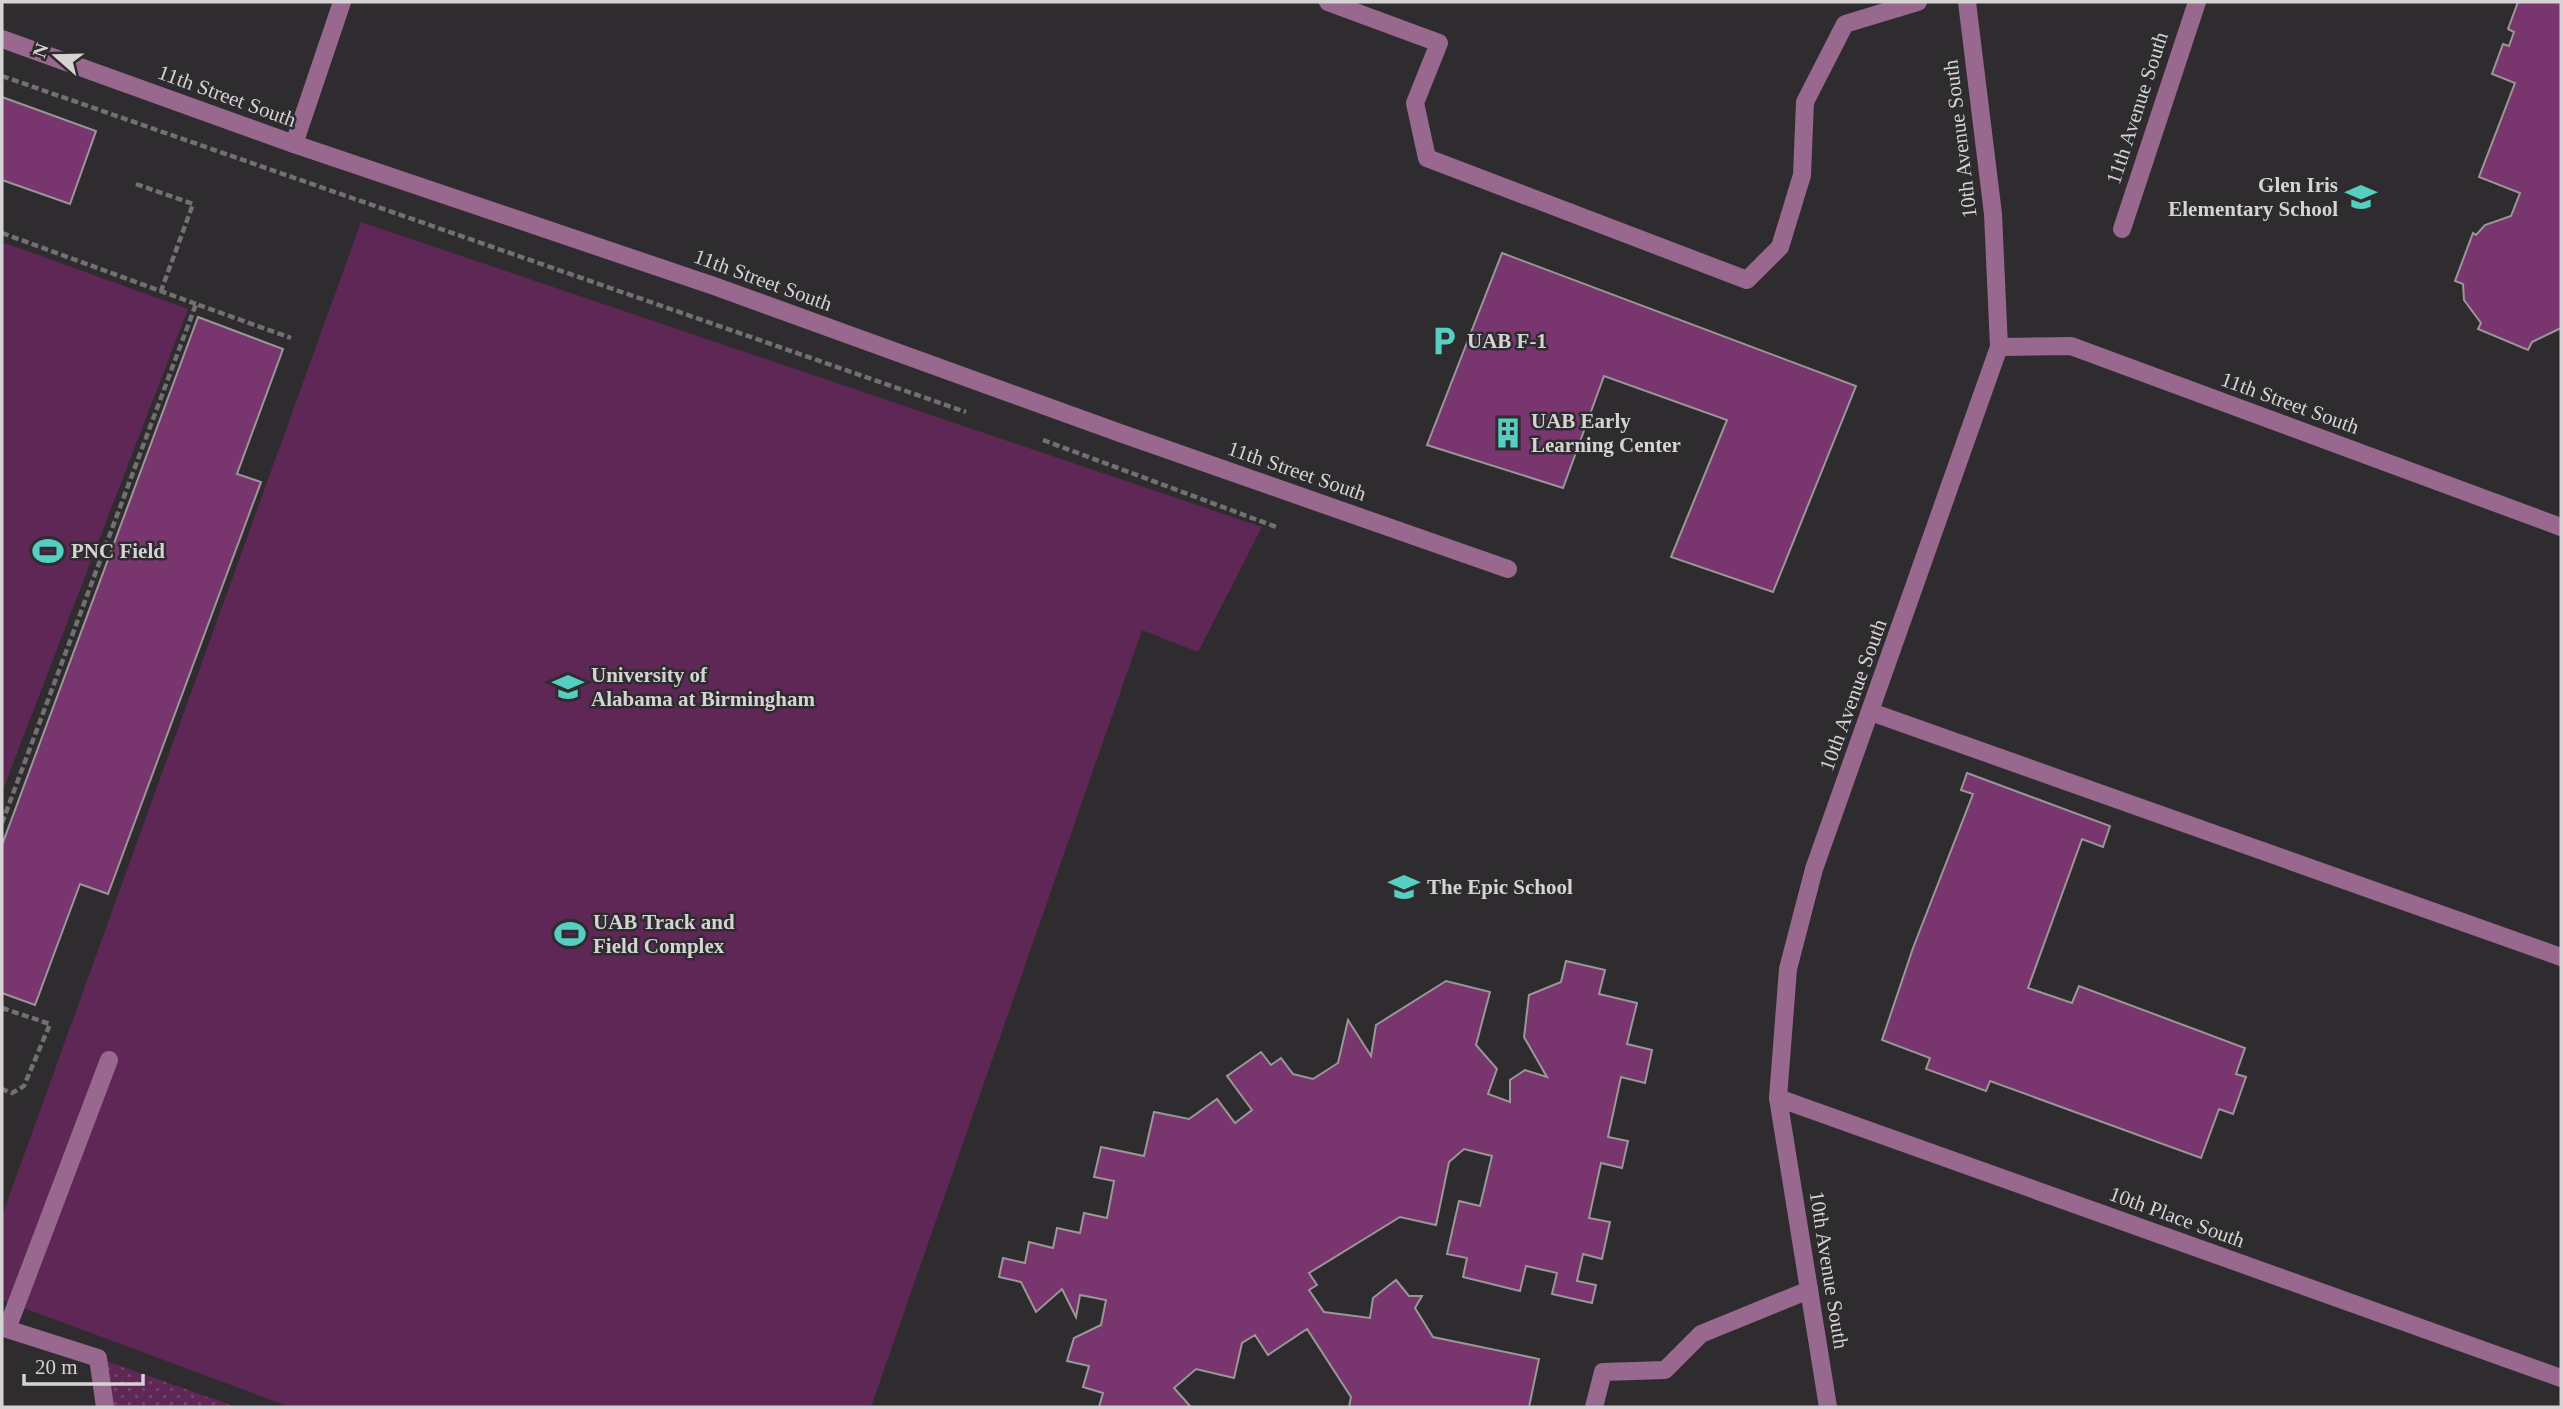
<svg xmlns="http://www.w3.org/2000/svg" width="2563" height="1409" font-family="Georgia,serif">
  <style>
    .park { fill: url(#park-dots) }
    .pitch { fill: #5f2756 }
    .building { fill: #79356e; stroke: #9a9799; stroke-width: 2 }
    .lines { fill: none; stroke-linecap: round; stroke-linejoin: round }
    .path { stroke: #727072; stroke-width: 4.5; stroke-dasharray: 7 3.5; stroke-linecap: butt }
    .minor { stroke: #99688f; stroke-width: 18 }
    .labels { text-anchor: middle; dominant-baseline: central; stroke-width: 5; stroke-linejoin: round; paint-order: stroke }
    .street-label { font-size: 21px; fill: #d5d3d4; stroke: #2e2c2e }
    .poi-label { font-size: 21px; font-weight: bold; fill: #d5d3d4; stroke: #2e2c2e; text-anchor: start }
  </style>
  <defs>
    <pattern id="park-dots" width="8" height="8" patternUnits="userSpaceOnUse" patternTransform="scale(1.75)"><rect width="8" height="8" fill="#5f2756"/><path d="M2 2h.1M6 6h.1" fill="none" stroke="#75456d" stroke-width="1.8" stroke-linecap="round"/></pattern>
  </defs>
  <rect width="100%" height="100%" fill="#2e2c2e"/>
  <!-- park -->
  <path class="park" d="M98 1358 236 1407H105Z"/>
  <!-- pitch -->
  <g class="pitch">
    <path d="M361 222 1262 527 1198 652 1142 630 871 1407H290L2 1300V1216Z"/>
    <path d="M2 242 188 309 2 792Z"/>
  </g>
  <!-- building -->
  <g class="building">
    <path d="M2518 2H2561V328L2532 342 2528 350 2478 329 2481 323 2464 300 2463 284 2455 281 2473 233 2476 235 2485 225 2511 216 2520 193 2479 177 2515 83 2492 74 2503 44 2509 46 2514 32 2508 29Z"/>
    <path d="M2 97 96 131 70 204 2 180Z"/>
    <path d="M1502 253 1856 386 1773 592 1671 557 1727 420 1604 376 1563 488 1427 445Z"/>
    <path d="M198 317 283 349 237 474 261 482 108 894 80 884 35 1005 2 993V845Z"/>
    <path d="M1967 773 2110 826 2103 847 2082 839 2028 988 2072 1003 2079 986 2245 1048 2236 1074 2246 1077 2233 1114 2219 1109 2201 1158 1990 1081 1986 1091 1926 1069 1930 1058 1882 1040 1913 948 1973 794 1961 790Z"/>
    <path d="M1566 961 1605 970 1599 994 1637 1003 1627 1044 1652 1050 1645 1083 1621 1077 1608 1137 1628 1141 1622 1168 1601 1163 1589 1218 1610 1222 1602 1259 1583 1254 1577 1281 1596 1285 1592 1303 1552 1294 1557 1273 1526 1266 1520 1291 1463 1277 1467 1258 1447 1254 1459 1201 1480 1206 1492 1156 1464 1149 1449 1162 1436 1225 1400 1217 1309 1273 1317 1285 1309 1290 1324 1312 1370 1318 1373 1298 1396 1280 1409 1296H1422L1415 1308 1433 1337 1539 1359 1529 1407H1349L1351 1397 1307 1329 1268 1355 1255 1335 1242 1343 1234 1378 1196 1369 1174 1388 1191 1407H1099L1103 1393 1083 1387 1089 1366 1067 1361 1074 1338 1101 1325 1106 1300 1080 1295 1076 1317 1062 1289 1036 1312 1021 1282 999 1277 1003 1258 1025 1263 1029 1242 1053 1248 1057 1228 1080 1233 1084 1213 1107 1218 1114 1181 1094 1177 1101 1147 1144 1156 1154 1112 1189 1119 1217 1099 1235 1123 1252 1110 1227 1076 1261 1052 1271 1065 1281 1058 1293 1074 1313 1079 1338 1063 1348 1020 1371 1056 1376 1025 1446 981 1490 992 1476 1045 1497 1069 1488 1094 1510 1102V1080L1525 1070 1547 1077 1524 1037 1529 995 1561 982Z"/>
  </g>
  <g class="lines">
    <!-- path -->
    <g class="path">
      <path d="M2 76 966 412"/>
      <path d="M136 184 193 204 161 291"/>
      <path d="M2 233 196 304"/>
      <path d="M1043 440 1279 528"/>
      <path d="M2 823 196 304 291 338"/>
      <path d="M2 1008 50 1024 24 1086 12 1093 2 1089"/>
    </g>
    <!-- minor -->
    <g class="minor">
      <path d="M1328 2 1439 43 1415 103 1427 158 1747 280 1780 247 1802 175 1805 102 1845 24 1918 2"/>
      <path d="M2 39 294 144 714 286 1120 433 1508 569"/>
      <path d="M294 144 342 2"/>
      <path d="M2122 229 2197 2"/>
      <path d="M1999 347 2071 346 2561 527"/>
      <path d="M1871 712 2561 957"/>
      <path d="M1778 1098 2561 1378"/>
      <path d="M105 1407 98 1358 7 1329 109 1060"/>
      <path d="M1594 1407 1603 1372 1665 1370 1701 1334 1809 1290"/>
      <path d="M1828 1407 1778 1098 1788 969 1814 869 1999 347 1993 214 1967 2"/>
    </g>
  </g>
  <!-- icons -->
  <defs>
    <g id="school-bare" transform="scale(2.415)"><path d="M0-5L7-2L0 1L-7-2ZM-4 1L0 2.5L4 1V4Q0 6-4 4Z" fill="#57cec2" stroke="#2e2c2e" stroke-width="2.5" paint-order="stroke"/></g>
    <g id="parking-bare" transform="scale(2.415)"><path d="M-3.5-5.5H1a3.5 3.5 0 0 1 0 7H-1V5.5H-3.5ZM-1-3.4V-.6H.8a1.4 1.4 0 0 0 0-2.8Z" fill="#57cec2" stroke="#2e2c2e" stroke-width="2.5" paint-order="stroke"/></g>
    <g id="building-bare" transform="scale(2.415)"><path d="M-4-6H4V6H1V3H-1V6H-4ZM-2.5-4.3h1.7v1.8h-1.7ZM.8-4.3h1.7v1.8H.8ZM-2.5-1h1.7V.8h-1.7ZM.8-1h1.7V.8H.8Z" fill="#57cec2" stroke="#2e2c2e" stroke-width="2.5" paint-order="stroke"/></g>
    <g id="stadium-bare" transform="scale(2.415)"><path d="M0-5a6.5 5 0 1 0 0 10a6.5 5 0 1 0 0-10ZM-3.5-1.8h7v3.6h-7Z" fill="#57cec2" stroke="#2e2c2e" stroke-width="2.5" paint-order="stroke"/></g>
    <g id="university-bare" transform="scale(2.415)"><path d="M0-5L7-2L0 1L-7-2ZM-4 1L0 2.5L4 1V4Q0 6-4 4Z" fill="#57cec2" stroke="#2e2c2e" stroke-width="2.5" paint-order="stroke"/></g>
  </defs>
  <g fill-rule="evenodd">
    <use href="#school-bare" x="2361" y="197"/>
    <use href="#parking-bare" x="1444" y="341"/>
    <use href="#building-bare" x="1508" y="433"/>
    <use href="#stadium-bare" x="48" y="551"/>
    <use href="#university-bare" x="568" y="687"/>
    <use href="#school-bare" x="1404" y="887"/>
    <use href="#stadium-bare" x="570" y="934"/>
  </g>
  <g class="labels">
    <!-- street labels -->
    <g class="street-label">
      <text transform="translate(227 96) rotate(20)">11th Street South</text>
      <text transform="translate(2137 108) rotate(-72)">11th Avenue South</text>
      <text transform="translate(1960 139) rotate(-97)">10th Avenue South</text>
      <text transform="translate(763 280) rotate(20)">11th Street South</text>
      <text transform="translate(2290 403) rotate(20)">11th Street South</text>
      <text transform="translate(1297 471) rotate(19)">11th Street South</text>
      <text transform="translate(1853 695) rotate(-70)">10th Avenue South</text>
      <text transform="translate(2177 1217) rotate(20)">10th Place South</text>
      <text transform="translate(1829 1270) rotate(81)">10th Avenue South</text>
    </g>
    <!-- poi labels -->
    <g class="poi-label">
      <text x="2338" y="185" text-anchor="end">Glen Iris<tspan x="2338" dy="24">Elementary School</tspan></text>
      <text x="1467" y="341">UAB F-1</text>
      <text x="1531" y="421">UAB Early<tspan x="1531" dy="24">Learning Center</tspan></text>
      <text x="71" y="551">PNC Field</text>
      <text x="591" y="675">University of<tspan x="591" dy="24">Alabama at Birmingham</tspan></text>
      <text x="1427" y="887">The Epic School</text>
      <text x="593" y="922">UAB Track and<tspan x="593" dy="24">Field Complex</tspan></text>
    </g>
  </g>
  <!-- border -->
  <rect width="2563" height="1409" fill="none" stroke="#d5d3d4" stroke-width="7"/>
  <!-- north arrow -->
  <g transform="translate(56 56) rotate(290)" stroke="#2e2c2e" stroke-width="5" paint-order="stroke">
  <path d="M0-5L12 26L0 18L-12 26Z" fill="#d5d3d4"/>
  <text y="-10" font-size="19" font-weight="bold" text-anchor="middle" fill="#d5d3d4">N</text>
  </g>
  <!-- scale -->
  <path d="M24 1374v10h119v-10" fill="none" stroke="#d5d3d4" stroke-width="3.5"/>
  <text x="35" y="1374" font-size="21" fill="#d5d3d4" stroke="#2e2c2e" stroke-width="5" paint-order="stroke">20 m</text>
</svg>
